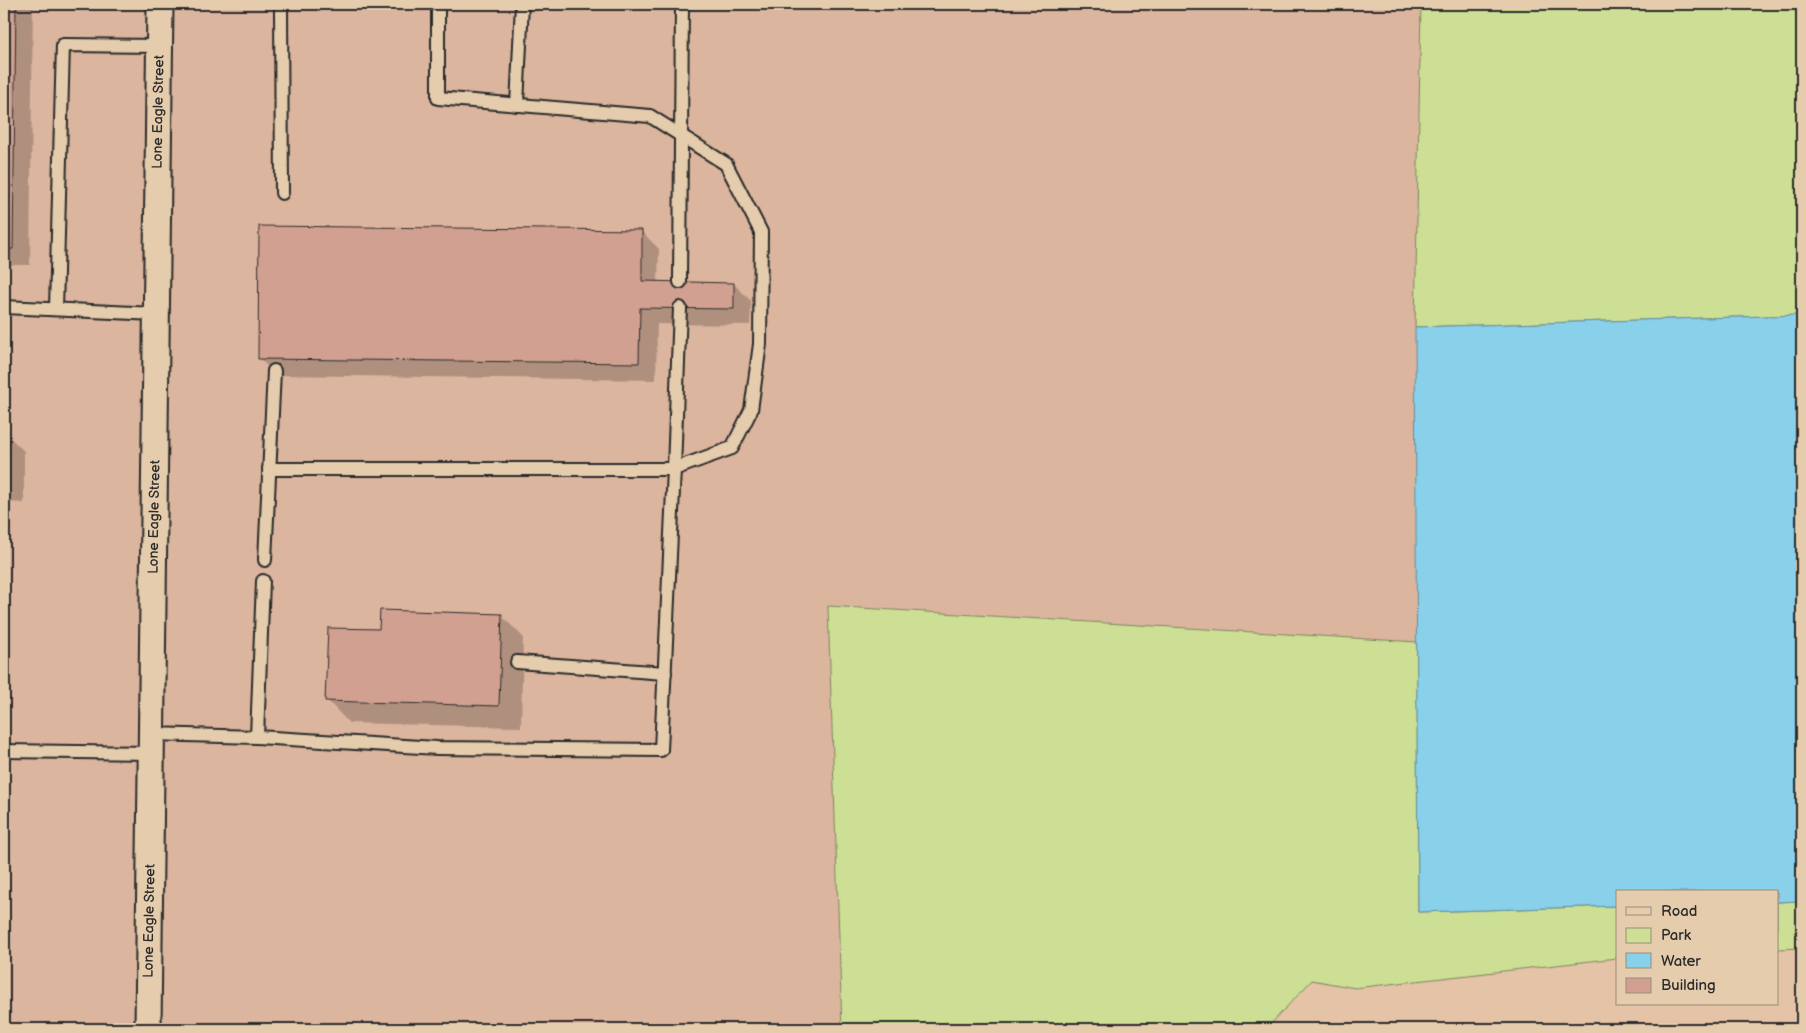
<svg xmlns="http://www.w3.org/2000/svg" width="1806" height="1033" font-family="'Balsamiq Sans',sans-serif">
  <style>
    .built { fill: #dbb59e }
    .green { fill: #ccdf94; stroke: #7c8560 }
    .water { fill: #89d0eb; stroke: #638e9e }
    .shadow { fill: #0003 }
    .building { fill: #d2a091; stroke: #2b2b2b }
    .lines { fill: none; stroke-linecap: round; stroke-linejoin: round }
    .lane-casing { stroke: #2b2b2b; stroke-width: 16 }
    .street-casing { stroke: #2b2b2b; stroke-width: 29 }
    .lane { stroke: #e4ccac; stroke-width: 12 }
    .street { stroke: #e4ccac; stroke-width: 25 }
    .labels { text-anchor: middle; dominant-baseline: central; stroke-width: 5; stroke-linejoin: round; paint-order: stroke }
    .street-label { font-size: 14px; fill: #2b2b2b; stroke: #e4ccac }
  </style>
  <rect width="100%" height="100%" fill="#e4c3a7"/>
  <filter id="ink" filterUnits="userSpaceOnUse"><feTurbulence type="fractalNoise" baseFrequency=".02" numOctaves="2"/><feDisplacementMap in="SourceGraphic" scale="10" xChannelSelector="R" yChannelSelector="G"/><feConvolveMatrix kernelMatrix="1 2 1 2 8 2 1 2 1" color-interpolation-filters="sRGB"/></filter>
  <g filter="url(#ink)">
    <!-- built -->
    <path class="built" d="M4 4H1421L1417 642 828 606 842 1029H4Z"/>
    <!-- green -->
    <g class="green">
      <path d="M1421 4H1802V315L1415 327Z"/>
      <path d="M828 606 1417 642 1418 912 1617 906V958L1355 988 1312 980 1266 1029H842Z"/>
      <path d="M1802 901V948L1777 949V902Z"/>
    </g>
    <!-- water -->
    <path class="water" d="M1802 315V901L1777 902V892H1617V906L1418 912 1415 327Z"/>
    <!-- shadow -->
    <g class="shadow">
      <path d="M4 4H33L30 265H4Z"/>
      <path d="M642 232 659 249 658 283 734 284 751 301 750 325 657 324 656 380 276 375 259 358Z"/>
      <path d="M4 423 6 426V434L24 451V503L5 502 4 554Z"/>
      <path d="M501 615 523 637 521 727 349 723 327 700 380 631Z"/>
    </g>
    <!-- building -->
    <g class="building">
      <path d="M4 4H16L13 249H4Z"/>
      <path d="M259 226 642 230V281L734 283V309L640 308 639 363 258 359Z"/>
      <path d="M4 433H8L7 486H4Z"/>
      <path d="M380 610 502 614 499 706 325 701 328 628 379 629Z"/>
    </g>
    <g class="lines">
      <!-- lane casing -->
      <g class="lane-casing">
        <g id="lane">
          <path d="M281 4 282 193"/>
          <path d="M517 105 522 4"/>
          <path d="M680 282 682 4"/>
          <path d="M4 307 156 314"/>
          <path d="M56 309 63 45 159 46"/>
          <path d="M269 469H674L680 308"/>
          <path d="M265 560 274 371"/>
          <path d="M517 662 665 673"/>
          <path d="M151 734 257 737 263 581"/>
          <path d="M257 737 437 748 661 750 674 469 732 448 751 410 760 344 761 232 726 164 650 116 438 98V4"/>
          <path d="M4 751 151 753"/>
        </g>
      </g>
      <!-- street casing -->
      <g class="street-casing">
        <path id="street" d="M148 1029 160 4"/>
      </g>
      <!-- lane -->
      <use href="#lane" class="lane"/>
      <!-- street -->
      <use href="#street" class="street"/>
    </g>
  </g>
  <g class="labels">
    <!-- street labels -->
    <g class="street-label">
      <text transform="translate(158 112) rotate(-89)">Lone Eagle Street</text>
      <text transform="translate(154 517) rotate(-89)">Lone Eagle Street</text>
      <text transform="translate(149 921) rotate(-89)">Lone Eagle Street</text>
    </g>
  </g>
  <!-- margin -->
  <rect width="1806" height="1033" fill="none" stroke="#e4ccac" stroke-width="20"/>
  <rect x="10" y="10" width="1786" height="1013" fill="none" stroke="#2b2b2b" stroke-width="2" filter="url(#ink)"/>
  <!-- legend -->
  <rect x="1616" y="890" width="162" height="115" fill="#e4ccac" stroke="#9a8c78"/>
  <rect x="1626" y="907" width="25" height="8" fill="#e4ccac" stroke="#9a8c78"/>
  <text x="1661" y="916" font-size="15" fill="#2b2b2b">Road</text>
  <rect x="1626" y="928" width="25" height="15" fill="#ccdf94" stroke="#9a8c78"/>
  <text x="1661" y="940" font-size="15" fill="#2b2b2b">Park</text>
  <rect x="1626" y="953" width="25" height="15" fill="#89d0eb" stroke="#9a8c78"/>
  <text x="1661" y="966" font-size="15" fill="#2b2b2b">Water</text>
  <rect x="1626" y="978" width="25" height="15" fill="#d2a091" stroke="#9a8c78"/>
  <text x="1661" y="990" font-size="15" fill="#2b2b2b">Building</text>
</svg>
